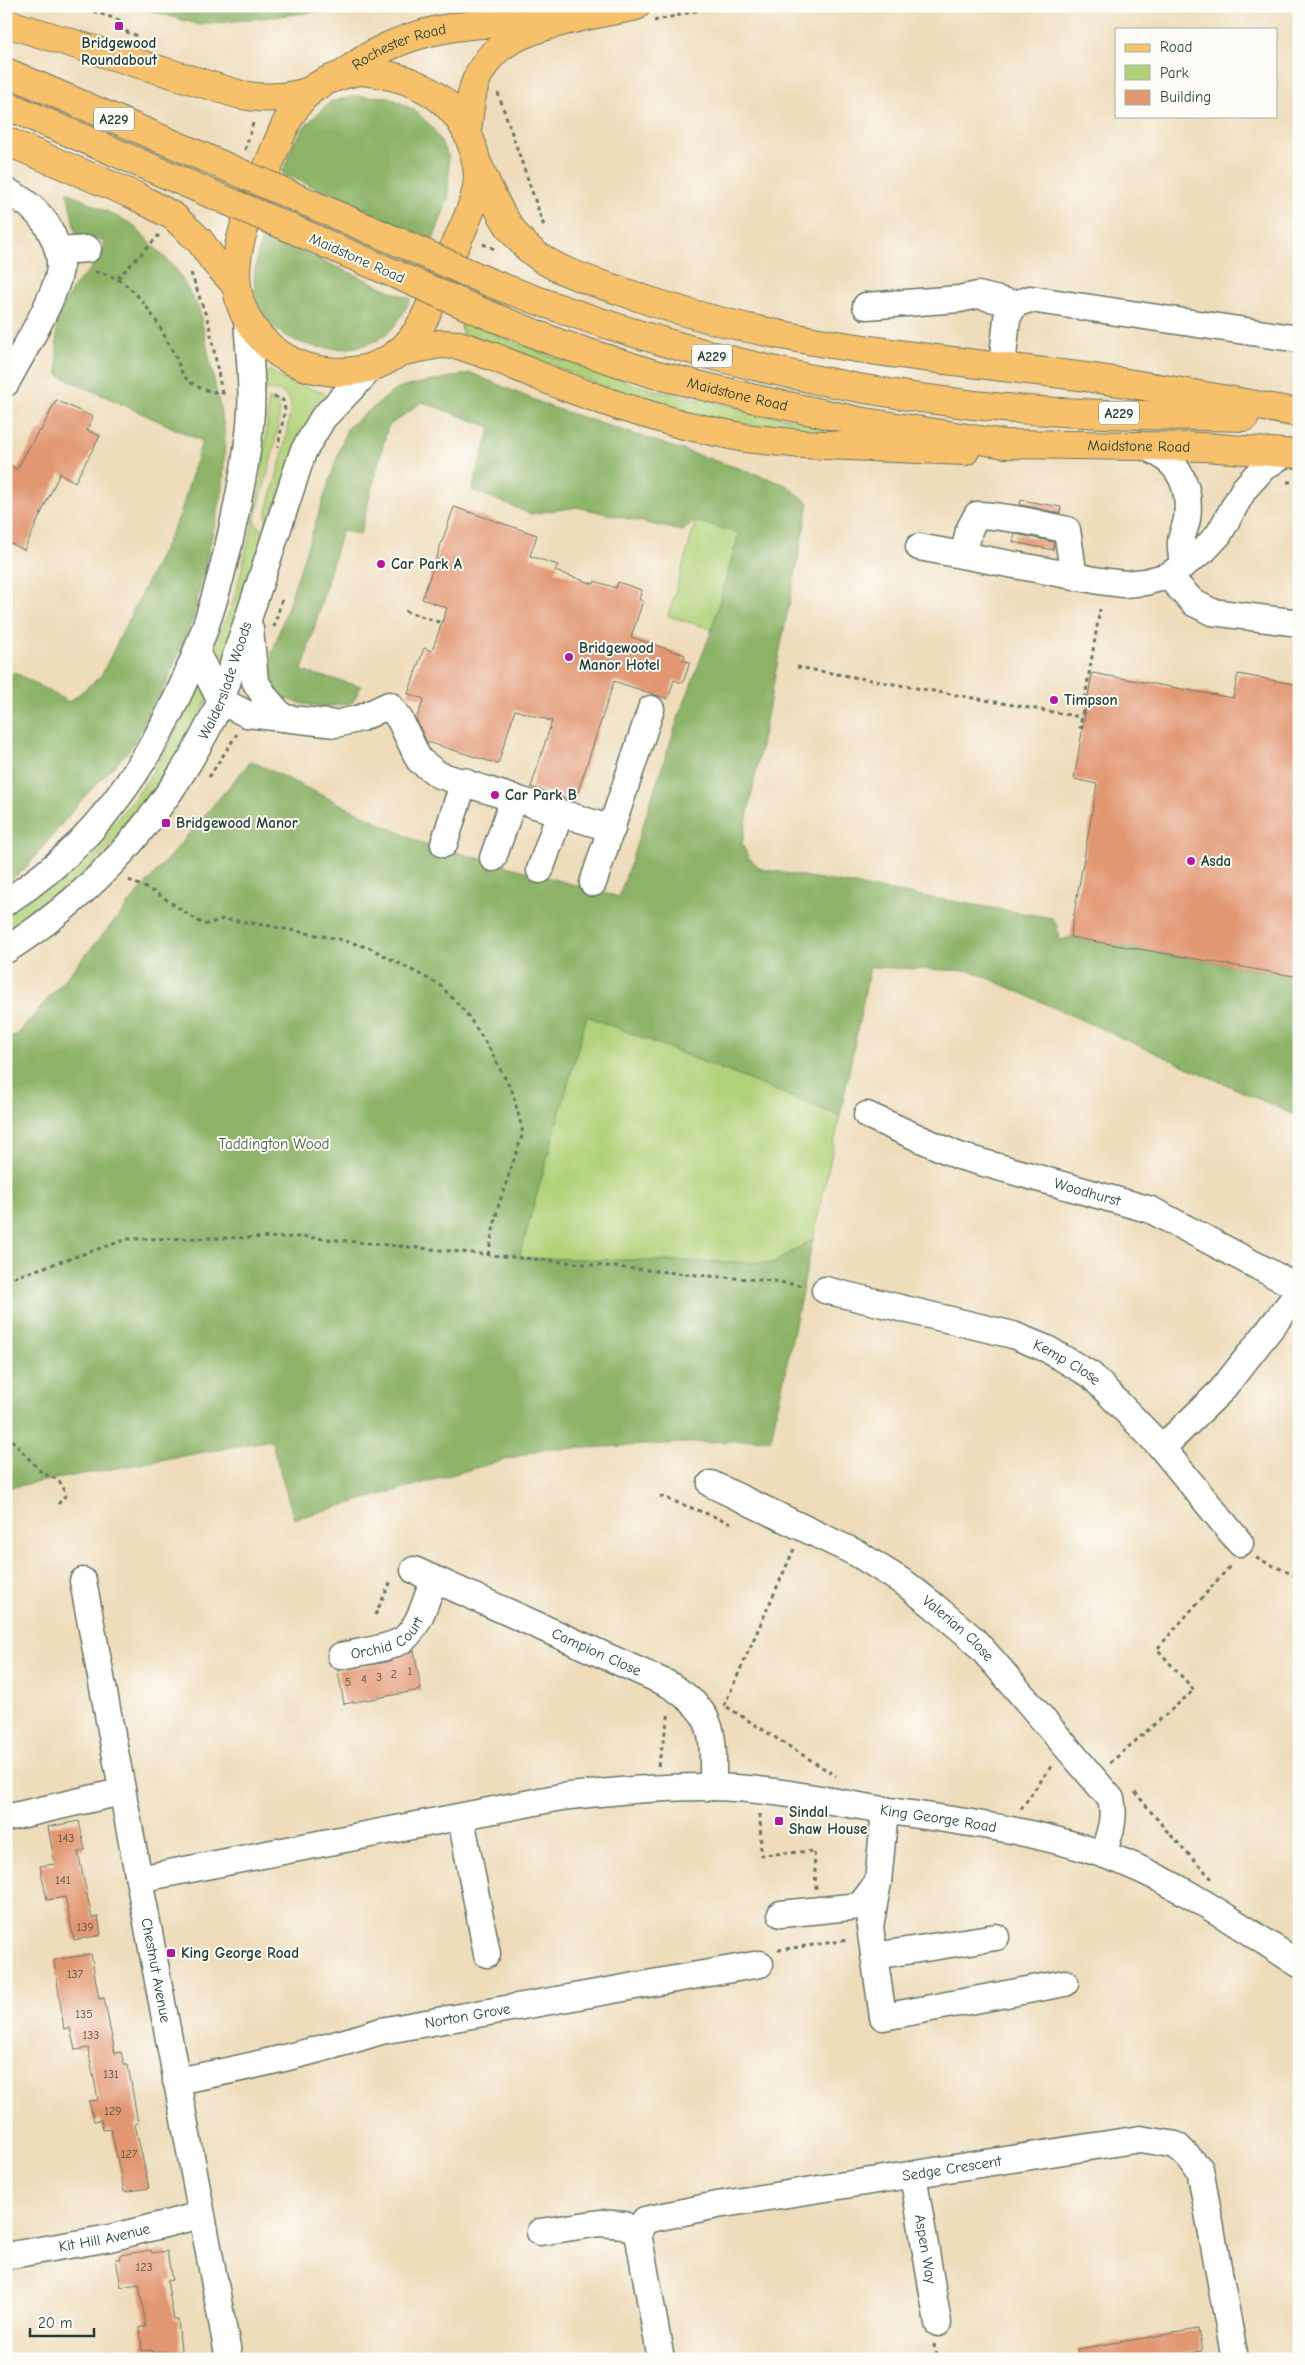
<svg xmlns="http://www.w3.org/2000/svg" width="1305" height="2365" font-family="'Comic Neue',sans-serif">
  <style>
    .green { fill: #b1d178; stroke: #688756 }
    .forest { fill: #8cb368; stroke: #56784e }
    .building { fill: #e29773 }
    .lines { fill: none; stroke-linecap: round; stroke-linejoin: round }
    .minor-casing { stroke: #677563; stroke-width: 29 }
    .major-casing { stroke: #677563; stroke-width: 30 }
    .path { stroke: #677563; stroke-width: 3; stroke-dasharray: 4 4; stroke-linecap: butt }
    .minor { stroke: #fff; stroke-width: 26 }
    .major { stroke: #f7c06b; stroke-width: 28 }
    .major-bridge-casing { stroke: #677563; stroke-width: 30; stroke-linecap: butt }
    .major-bridge { stroke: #f7c06b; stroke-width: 28 }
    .poi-dot { fill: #b5179e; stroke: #fdfcf7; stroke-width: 2 }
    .labels { text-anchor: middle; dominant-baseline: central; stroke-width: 4; stroke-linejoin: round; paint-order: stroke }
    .number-label { font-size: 12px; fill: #505444 }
    .shield { fill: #fdfcf7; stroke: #62766e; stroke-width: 1 }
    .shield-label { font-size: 14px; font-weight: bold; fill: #1f3d34 }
    .poi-label { font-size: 15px; font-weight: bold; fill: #1f3d34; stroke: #fdfcf7; text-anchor: start }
    .street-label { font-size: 15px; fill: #1f3d34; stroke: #fdfcf7 }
    .park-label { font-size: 15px; fill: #446245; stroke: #fdfcf7 }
  </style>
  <rect width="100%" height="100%" fill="#fdfcf7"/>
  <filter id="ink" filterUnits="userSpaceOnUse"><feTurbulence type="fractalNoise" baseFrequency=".02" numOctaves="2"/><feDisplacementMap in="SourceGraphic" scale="10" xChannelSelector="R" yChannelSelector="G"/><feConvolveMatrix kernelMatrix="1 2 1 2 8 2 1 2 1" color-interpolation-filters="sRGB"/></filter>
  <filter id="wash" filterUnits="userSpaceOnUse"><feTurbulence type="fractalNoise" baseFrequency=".0096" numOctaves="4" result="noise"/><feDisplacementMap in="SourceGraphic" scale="20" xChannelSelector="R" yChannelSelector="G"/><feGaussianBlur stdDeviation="1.12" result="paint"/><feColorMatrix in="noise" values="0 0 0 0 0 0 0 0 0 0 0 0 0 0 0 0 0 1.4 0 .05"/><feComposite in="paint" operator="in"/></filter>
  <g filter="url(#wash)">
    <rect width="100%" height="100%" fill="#eedcba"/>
    <!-- green -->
    <g class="green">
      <path d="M461 321 563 361 650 389 824 426 823 435 749 427 680 410 612 390 503 345 462 334Z"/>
      <path d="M269 370 286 381 323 392 326 395 267 522 266 515 284 449 291 405 289 399 280 391 266 390 265 374Z"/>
      <path d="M268 399 277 401C287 412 260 500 255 519L256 525 265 532 220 673 211 655C215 636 227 621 233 602 251 537 267 467 268 399Z"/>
      <path d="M696 521 739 533 712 629 668 616Z"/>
      <path d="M201 682 208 699 169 773 121 836 69 888 6 936V916C55 881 115 830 148 779 168 748 184 715 201 682Z"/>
      <path d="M587 1015 840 1116 813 1239 774 1263 519 1258Z"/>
    </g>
    <!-- forest -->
    <g class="forest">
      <path d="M132 6H367L201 25Z"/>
      <path d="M354 96 389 97 414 110 433 128 448 155 449 170 448 199 433 240 282 173 295 141 305 126 330 102Z"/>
      <path d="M67 192 132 224 176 269 199 309 225 432 223 489 193 618 166 684 131 748 84 797 23 871 6 882V683L14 672 69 702 101 676 180 515 202 441 58 375 56 321 74 286 101 258 104 241 76 234Z"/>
      <path d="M263 234 391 291 411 299C403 314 393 332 378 340 342 358 278 348 260 309 249 285 256 258 263 234Z"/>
      <path d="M471 373 551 407 756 474 786 485 809 503 742 843 748 857 761 869 1052 918 1057 926 1059 941 1070 937 1299 977V1117L972 971 870 967 840 1116 587 1016 519 1258 774 1263 813 1239 771 1439 540 1450 294 1519 271 1440 6 1488V1036L17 1035 251 761 419 842 619 897 678 719 711 632 739 533 696 521 682 531 577 507 531 514 472 490 491 427 422 402 388 426 360 535 342 530 302 671 361 686 353 702C325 710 307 706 280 697L267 669 347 428 398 388Z"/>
    </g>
    <g id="blocks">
      <!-- building -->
      <g class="building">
        <path d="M56 400 93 417 87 430 100 436 75 482 60 473 24 550 6 541V463L17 469 39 430 41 431Z"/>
        <path d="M1021 500 1061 507 1060 513 1020 505Z"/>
        <path d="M454 507 537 535 530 556 558 565 555 571 594 584 595 581 616 588 618 582 642 590 639 599 643 601 631 637 685 655 683 660 690 662 683 683 674 680 668 699 614 681 575 801 531 787 552 721 515 710 498 764 427 742 416 719 424 699 408 694 424 648 432 651 447 608 422 599Z"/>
        <path d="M1015 534 1054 542 1053 550 1013 542Z"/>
        <path d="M1092 673 1233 698 1238 674 1299 685 1296 708H1299V977L1070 937 1097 784 1074 779Z"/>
        <path d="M414 1650 421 1690 344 1704 338 1670 387 1662Z"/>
        <path d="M79 1821 85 1850 78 1852 92 1918 98 1917 101 1935 74 1940 65 1897 47 1900 40 1866 55 1864 48 1827Z"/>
        <path d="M91 1954 99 1999 104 1998 115 2053 121 2052 124 2065H128L138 2123 135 2124 149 2188 124 2192 111 2129 103 2130 101 2120 94 2121 89 2101 98 2100 88 2048 75 2050 70 2028 64 2029 54 1960Z"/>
        <path d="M151 2250 152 2253 167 2251 172 2280 167 2281 174 2320H178L181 2351 152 2353V2350L142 2351 140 2327H146L139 2284 121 2287 116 2259H121L120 2255Z"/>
        <path d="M1198 2329 1202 2351 1158 2359H1078L1077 2349Z"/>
      </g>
    </g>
  </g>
  <g filter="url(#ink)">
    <use href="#blocks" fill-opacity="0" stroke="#677563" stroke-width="1"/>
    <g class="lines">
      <!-- minor casing -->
      <g class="minor-casing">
        <g id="minor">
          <path d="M6 191C23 199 37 210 47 225 54 237 60 250 60 265 60 292 20 356 6 383"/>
          <path d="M59 251 88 249"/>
          <path d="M866 306 959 299 978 295 1015 304"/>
          <path d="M1002 367 1007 318 1015 304 1030 299 1299 339"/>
          <path d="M1140 445C1175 457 1192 481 1187 519 1186 526 1182 534 1181 541 1180 549 1182 557 1183 564"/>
          <path d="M919 547 1100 581 1124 584 1145 582 1168 576 1175 571 1204 550 1219 534 1244 489 1264 467 1286 453"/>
          <path d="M964 554 969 530 977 515C1008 516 1037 523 1067 530L1074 577"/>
          <path d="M1168 576 1194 603 1212 612 1299 623"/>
          <path d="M250 629 255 681 265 697 283 718"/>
          <path d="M196 652 221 701 247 714 336 724 361 718 389 705 400 720 419 760 439 775 612 829"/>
          <path d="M444 844 464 781"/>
          <path d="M493 858 514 798"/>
          <path d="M540 870 560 813"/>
          <path d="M593 883 651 709"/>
          <path d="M6 902C139 818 205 664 235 516 242 481 249 447 251 411 253 381 249 351 247 321"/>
          <path id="s1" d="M6 950C102 889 173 804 221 701L303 452 323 418 373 366"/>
          <path id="s2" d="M867 1115 959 1156 1151 1210 1299 1288"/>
          <path id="s3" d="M825 1290 1013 1335 1047 1349 1091 1375 1162 1448 1240 1543"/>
          <path d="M1162 1448 1221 1391 1299 1292"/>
          <path id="s4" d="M711 1484 858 1554 906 1584 934 1606 973 1639 998 1667 1111 1799C1116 1819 1109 1835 1103 1854"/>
          <path id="s5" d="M414 1570 668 1684C717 1714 713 1733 713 1787"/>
          <path id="s6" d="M83 1581 229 2359"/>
          <path id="s7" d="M341 1656C358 1652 392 1649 405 1638 420 1625 427 1597 434 1579"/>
          <path d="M6 1818 121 1792"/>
          <path d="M461 1818 487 1954"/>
          <path id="s8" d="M139 1879 561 1797C612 1791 662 1786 712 1787 774 1788 836 1803 897 1812 966 1822 1036 1831 1102 1854 1173 1878 1236 1924 1299 1964"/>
          <path d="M878 1882 870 1927 883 2017 1065 1983"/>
          <path d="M781 1914 860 1906 878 1882 885 1810"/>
          <path d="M874 1956 996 1937"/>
          <path id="s9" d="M176 2081C246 2068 313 2053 381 2031L760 1964"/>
          <path id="s10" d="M913 2175 938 2323"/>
          <path d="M540 2232 600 2223 624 2225 638 2233"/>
          <path id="s11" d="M6 2256 110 2238 201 2215"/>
          <path id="s12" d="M661 2359 638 2233 645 2220 717 2205 1140 2139 1176 2145 1200 2169 1235 2359"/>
        </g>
      </g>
      <!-- major casing -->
      <g class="major-casing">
        <g id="major">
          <path d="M6 23 241 95C265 99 287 99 310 91"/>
          <path d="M360 71C408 75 453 94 471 142 475 154 478 167 478 179 476 206 459 235 449 259 436 289 425 331 399 352 360 383 300 376 266 343 211 291 244 223 268 166 279 141 288 110 309 92 322 80 344 74 360 71Z"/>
          <path d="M6 72 222 165"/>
          <path id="s13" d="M345 73C402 27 474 20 545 24"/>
          <path d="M6 105 209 193"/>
          <path d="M467 130C470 112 470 91 479 74 483 68 487 60 492 55 520 24 596 15 636 6"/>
          <path d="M6 141 136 196 173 216 200 241 214 261 237 286"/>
          <path d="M476 161C491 192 502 225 529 249 553 270 588 280 618 290 769 346 928 357 1086 377 1157 387 1228 400 1299 413"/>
          <path d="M302 200 410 247"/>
          <path d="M290 228 397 275"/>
          <path d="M491 283C648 344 806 386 974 405 1063 415 1155 415 1245 417"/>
          <path id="s14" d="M479 311 558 343 654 374 755 399 859 421 1005 444 1204 447 1299 454"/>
          <path d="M399 352 440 344 459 345 494 357 563 386 622 407 684 425 745 438 802 444 965 451"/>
        </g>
      </g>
      <!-- path -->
      <g class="path">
        <path d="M78 6 119 20 127 32 138 36"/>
        <path d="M50 10 75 6"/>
        <path d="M654 21 696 11 694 6"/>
        <path d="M498 93 545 229"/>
        <path d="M245 150 254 120"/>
        <path d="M483 244 495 249"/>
        <path d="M95 272C135 276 159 324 175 356 179 362 180 372 185 377 195 389 214 393 228 393"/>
        <path d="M191 273 209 324 222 393"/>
        <path d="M118 278 159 235"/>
        <path d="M274 396 283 400 285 409 278 447"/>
        <path d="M1287 482H1299"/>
        <path d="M405 611 442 623"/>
        <path d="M274 627 282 599"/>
        <path d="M797 667 1081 717"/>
        <path d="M1083 728 1080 727 1100 609"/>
        <path d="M209 777 237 734"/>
        <path d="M129 880 158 894 204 925 223 919 259 924 338 939 370 948 440 985 466 1013 488 1046 513 1093 523 1133 498 1207 488 1255"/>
        <path d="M6 1280 128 1239 306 1237 708 1276 774 1281 803 1286"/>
        <path d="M6 1434 42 1473 59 1480 66 1495 58 1504"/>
        <path d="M660 1496 734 1524"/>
        <path d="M1256 1558 1299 1577"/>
        <path d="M375 1615 392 1579"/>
        <path d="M724 1706 794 1549"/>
        <path d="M727 1707 836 1776"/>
        <path d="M1110 1763 1194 1690 1157 1649 1231 1565"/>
        <path d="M658 1766 669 1713"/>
        <path d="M1135 1792 1166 1830 1212 1879"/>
        <path d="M1021 1809 1052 1765"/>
        <path d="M760 1814 761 1855 814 1851 816 1889"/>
        <path d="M778 1950 849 1940"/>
        <path d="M934 2344 936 2359"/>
      </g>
      <!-- minor -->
      <use href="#minor" class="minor"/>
      <!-- major -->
      <use href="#major" class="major"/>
      <!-- major-bridge casing -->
      <g class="major-bridge-casing">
        <g id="major-bridge">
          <path d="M222 165 302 200"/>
          <path d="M209 193 290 228"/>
          <path d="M410 247 491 283"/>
          <path d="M397 275 479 311"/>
        </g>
      </g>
      <!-- major-bridge -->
      <use href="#major-bridge" class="major-bridge"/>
    </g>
  </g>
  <!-- markers -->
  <g class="poi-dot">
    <rect x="114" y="21" width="10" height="10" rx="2.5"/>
    <circle cx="381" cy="564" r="5"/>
    <circle cx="569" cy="657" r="5"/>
    <circle cx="1054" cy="700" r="5"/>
    <circle cx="495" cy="795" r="5"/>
    <rect x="161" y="818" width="10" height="10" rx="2.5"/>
    <circle cx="1191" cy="861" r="5"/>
    <rect x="774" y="1816" width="10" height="10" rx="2.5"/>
    <rect x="166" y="1948" width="10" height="10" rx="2.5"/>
  </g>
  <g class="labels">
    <!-- number labels -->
    <g class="number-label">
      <text x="410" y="1671">1</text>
      <text x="394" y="1674">2</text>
      <text x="379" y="1677">3</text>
      <text x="364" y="1679">4</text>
      <text x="348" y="1682">5</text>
      <text x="66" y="1838">143</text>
      <text x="63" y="1880">141</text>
      <text x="85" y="1927">139</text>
      <text x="75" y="1974">137</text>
      <text x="84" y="2014">135</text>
      <text x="91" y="2035">133</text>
      <text x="111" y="2074">131</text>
      <text x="113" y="2111">129</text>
      <text x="129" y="2154">127</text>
      <text x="144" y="2267">123</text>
    </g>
    <!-- shield labels -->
    <g class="shield">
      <rect x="94" y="107.5" width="40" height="23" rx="4"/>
      <rect x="692" y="344.5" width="40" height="23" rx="4"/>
      <rect x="1099" y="401.5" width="40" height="23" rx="4"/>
    </g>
    <g class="shield-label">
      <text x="114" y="119">A229</text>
      <text x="712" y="356">A229</text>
      <text x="1119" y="413">A229</text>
    </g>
    <!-- poi labels -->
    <g class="poi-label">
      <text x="119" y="43" text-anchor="middle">Bridgewood<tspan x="119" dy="17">Roundabout</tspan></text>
      <text x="391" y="564">Car Park A</text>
      <text x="579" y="648">Bridgewood<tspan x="579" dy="17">Manor Hotel</tspan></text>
      <text x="1064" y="700">Timpson</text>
      <text x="505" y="795">Car Park B</text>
      <text x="176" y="823">Bridgewood Manor</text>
      <text x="1201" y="861">Asda</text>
      <text x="789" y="1812">Sindal<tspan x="789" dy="17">Shaw House</tspan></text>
      <text x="181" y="1953">King George Road</text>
    </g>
    <!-- street labels -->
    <g class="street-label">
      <text stroke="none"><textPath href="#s13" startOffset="61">Rochester Road</textPath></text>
      <text transform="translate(357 258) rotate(24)">Maidstone Road</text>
      <text stroke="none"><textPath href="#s14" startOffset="272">Maidstone Road</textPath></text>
      <text stroke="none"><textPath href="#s14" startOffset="678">Maidstone Road</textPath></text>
      <text stroke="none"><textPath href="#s1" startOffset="354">Walderslade Woods</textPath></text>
      <text stroke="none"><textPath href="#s2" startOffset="234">Woodhurst</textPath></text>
      <text stroke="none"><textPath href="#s3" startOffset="254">Kemp Close</textPath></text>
      <text stroke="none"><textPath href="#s4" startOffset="288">Valerian Close</textPath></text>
      <text stroke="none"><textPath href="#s7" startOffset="51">Orchid Court</textPath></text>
      <text stroke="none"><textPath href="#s5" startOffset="200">Campion Close</textPath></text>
      <text stroke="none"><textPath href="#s8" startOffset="810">King George Road</textPath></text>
      <text stroke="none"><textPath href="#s6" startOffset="396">Chestnut Avenue</textPath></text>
      <text stroke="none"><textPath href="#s9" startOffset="299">Norton Grove</textPath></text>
      <text stroke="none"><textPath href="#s12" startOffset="454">Sedge Crescent</textPath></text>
      <text stroke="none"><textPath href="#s11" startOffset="100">Kit Hill Avenue</textPath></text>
      <text stroke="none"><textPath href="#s10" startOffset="75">Aspen Way</textPath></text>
    </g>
    <!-- park labels -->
    <g class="park-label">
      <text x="274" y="1144">Taddington Wood</text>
    </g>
  </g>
  <!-- margin -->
  <rect width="1305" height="2365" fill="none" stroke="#fdfcf7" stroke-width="25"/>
  <!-- legend -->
  <rect x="1115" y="28" width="162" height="90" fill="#fdfcf7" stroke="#a4b0a9"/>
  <rect x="1125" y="44" width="25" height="8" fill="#f7c06b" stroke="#a4b0a9"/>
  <text x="1160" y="52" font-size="15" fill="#1f3d34">Road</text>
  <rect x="1125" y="65" width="25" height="15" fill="#b1d178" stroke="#a4b0a9"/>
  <text x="1160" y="78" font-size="15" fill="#1f3d34">Park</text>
  <rect x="1125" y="90" width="25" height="15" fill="#e29773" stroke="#a4b0a9"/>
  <text x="1160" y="102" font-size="15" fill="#1f3d34">Building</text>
  <!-- scale -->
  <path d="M30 2328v8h64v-8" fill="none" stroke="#1f3d34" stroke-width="2.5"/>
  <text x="38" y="2328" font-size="15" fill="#1f3d34" stroke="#fdfcf7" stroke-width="4" paint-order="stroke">20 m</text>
</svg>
